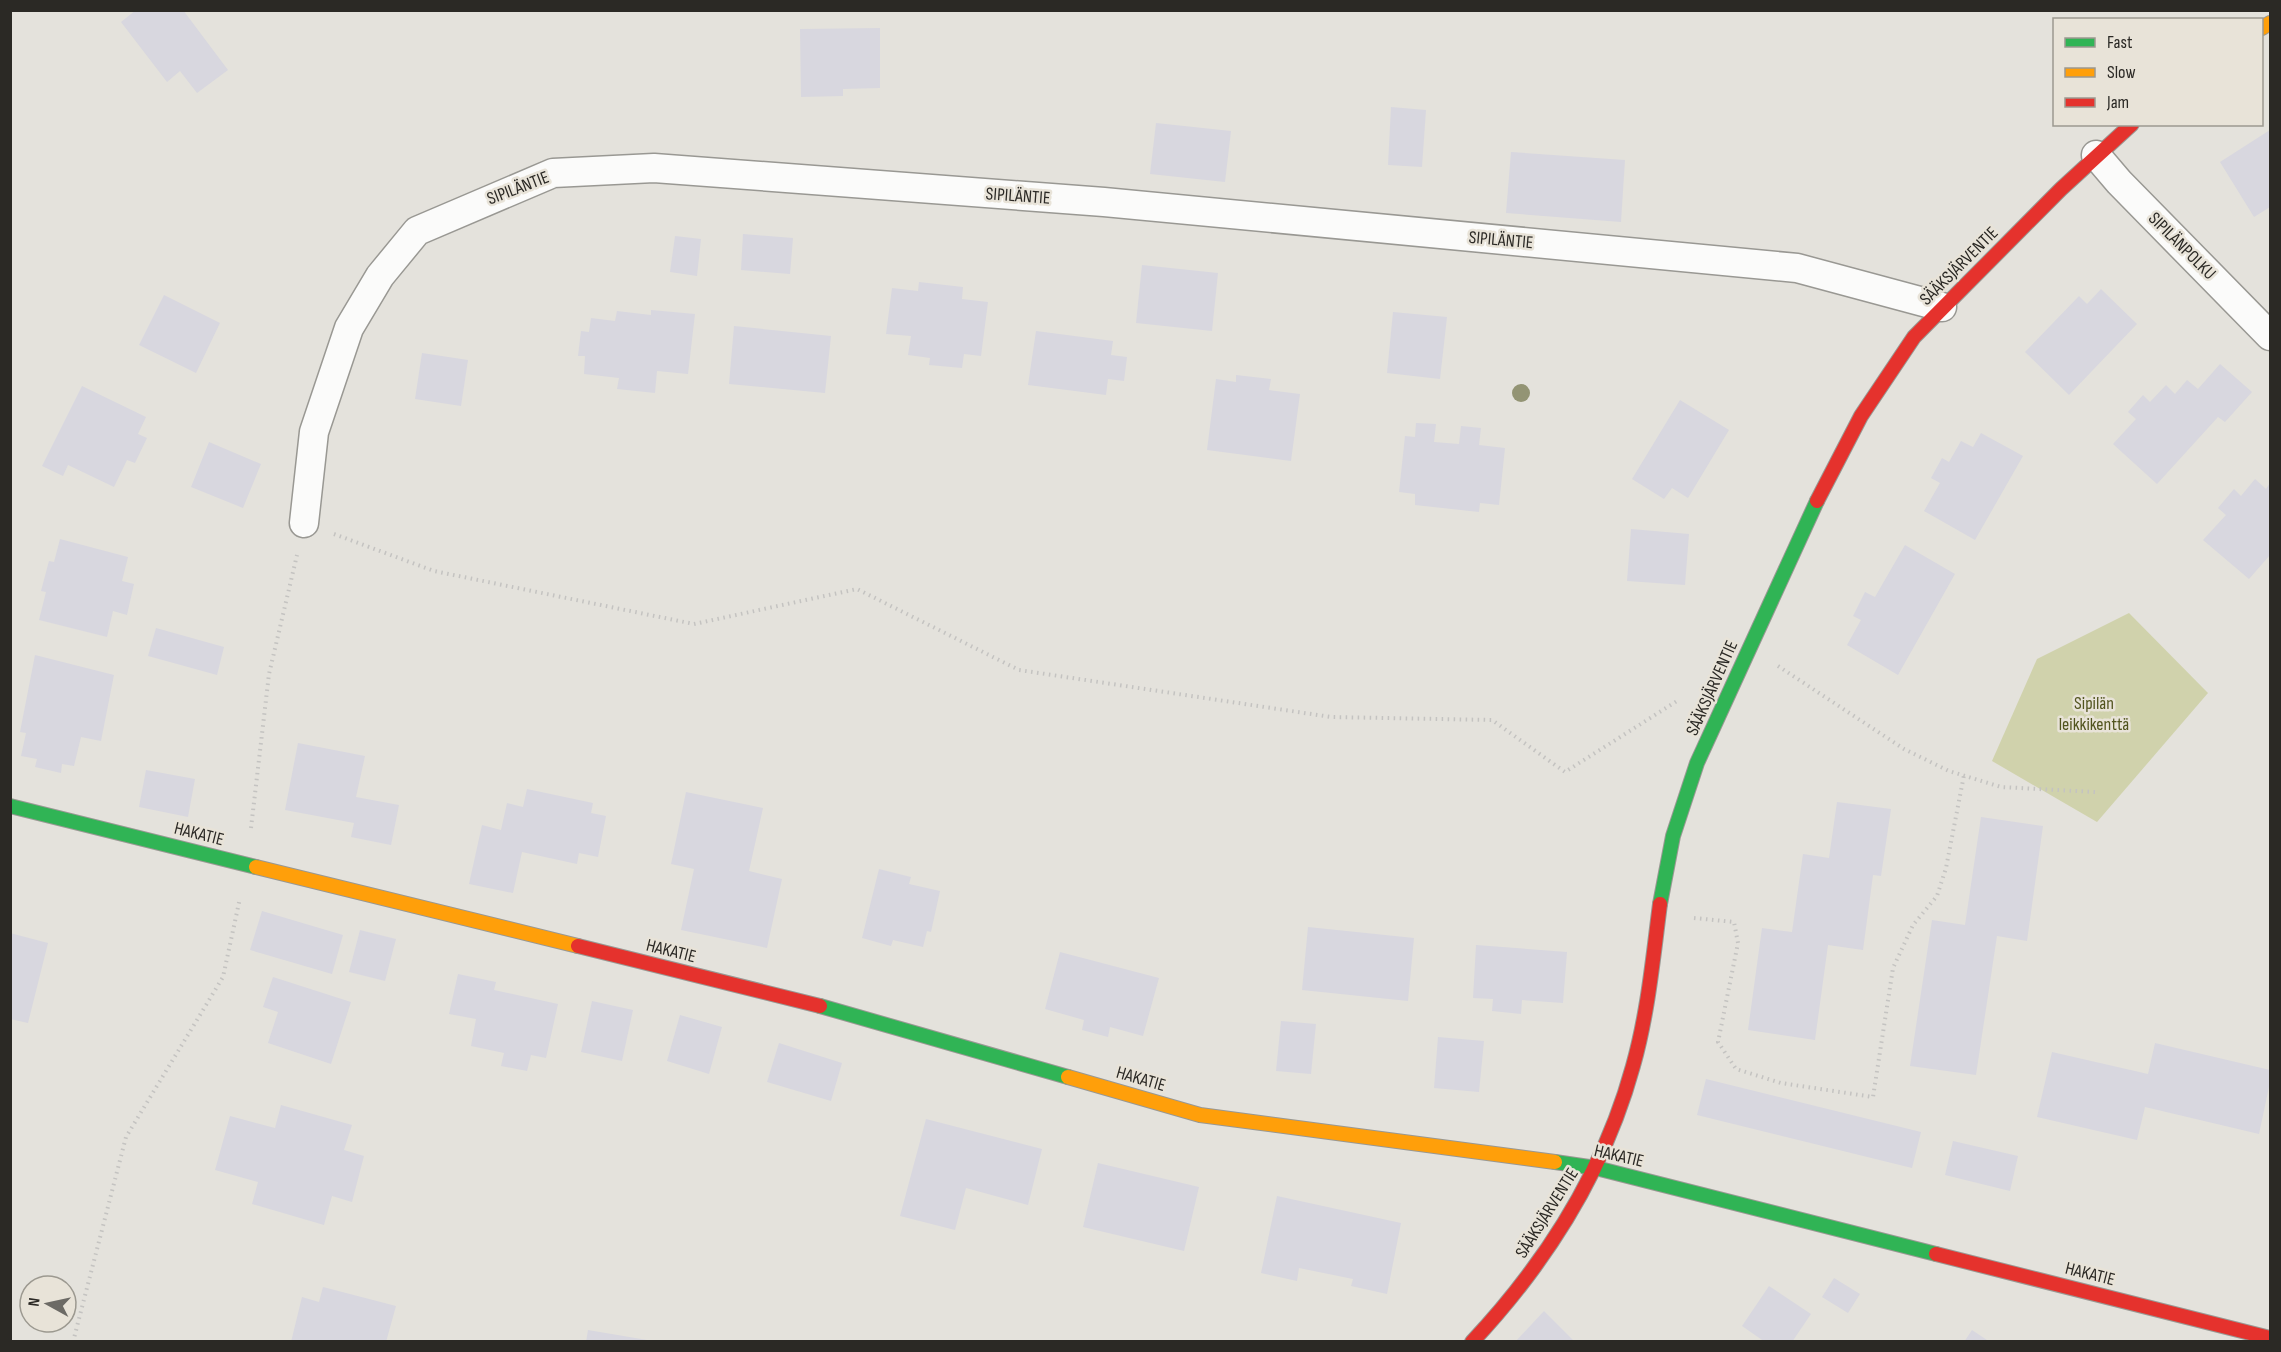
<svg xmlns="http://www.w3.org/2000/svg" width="2281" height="1352" font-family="'Sofia Sans Condensed',sans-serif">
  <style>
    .green { fill: #d0d2ac }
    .building { fill: #d8d7df }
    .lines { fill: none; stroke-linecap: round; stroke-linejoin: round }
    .street-casing { stroke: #999893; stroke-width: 31 }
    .fast-casing { stroke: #999893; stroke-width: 16 }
    .slow-casing { stroke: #999893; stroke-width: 16 }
    .jam-casing { stroke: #999893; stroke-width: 16 }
    .path { stroke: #c4c3c1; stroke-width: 4; stroke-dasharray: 1.5 4.5; stroke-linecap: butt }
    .street { stroke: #fbfbfa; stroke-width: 28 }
    .fast { stroke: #30b455; stroke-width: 14 }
    .slow { stroke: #ff9f0a; stroke-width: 14 }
    .jam { stroke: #e5322d; stroke-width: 14 }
    .tree { fill: #939474 }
    .labels { text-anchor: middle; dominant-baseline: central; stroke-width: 5; stroke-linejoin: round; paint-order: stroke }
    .street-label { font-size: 18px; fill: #2b2925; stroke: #e8e3d8 }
    .park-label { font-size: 18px; fill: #51541e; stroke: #e8e3d8 }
  </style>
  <rect width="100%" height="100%" fill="#e4e2dc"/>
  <!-- green -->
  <path class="green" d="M2129 613 2208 693 2097 822 1992 761 2037 659Z"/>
  <!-- building -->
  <g class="building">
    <path d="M136 10H183L228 70 197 93 180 71 167 82 121 22Z"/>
    <path d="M880 28V88L843 89V96L801 97 800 29Z"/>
    <path d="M1391 107 1426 110 1422 167 1388 165Z"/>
    <path d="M1156 123 1231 131 1225 182 1150 174Z"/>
    <path d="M2270 130V207L2254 217 2220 162Z"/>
    <path d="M1511 152 1625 160 1621 222 1506 213Z"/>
    <path d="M743 234 793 238 790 274 741 270Z"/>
    <path d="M675 236 701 239 697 276 670 272Z"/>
    <path d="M1142 265 1218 273 1212 331 1136 323Z"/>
    <path d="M919 282 963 287 962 299 988 302 981 356 964 354 962 368 929 365 930 358 908 355 911 336 886 334 892 288 918 291Z"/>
    <path d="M2101 289 2137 324 2069 395 2025 352 2079 296 2087 304Z"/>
    <path d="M164 295 220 323 196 373 139 345Z"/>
    <path d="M651 310 695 314 688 374 657 371 655 393 617 389 619 378 584 374 585 356H578L581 331 589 332 591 318 615 321 617 311 651 315Z"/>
    <path d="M1393 312 1447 317 1440 379 1387 373Z"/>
    <path d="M734 326 831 336 825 393 729 384Z"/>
    <path d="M1036 331 1113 341 1111 355 1127 357 1124 381 1108 379 1106 395 1028 385Z"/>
    <path d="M422 353 468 360 461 406 415 399Z"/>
    <path d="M2220 364 2252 392 2225 422 2218 417 2157 484 2113 444 2136 419 2128 412 2143 395 2150 402 2166 385 2175 394 2187 380 2198 389Z"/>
    <path d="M1236 375 1271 379 1269 390 1300 394 1291 461 1207 450 1216 379 1236 382Z"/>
    <path d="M82 386 146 417 138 434 147 438 135 463 127 460 114 487 68 465 63 476 42 466Z"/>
    <path d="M1680 400 1729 430 1688 498 1672 488 1664 499 1632 479Z"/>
    <path d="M1416 423 1436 424 1434 442 1459 444 1461 426 1481 428 1479 445 1505 448 1499 505 1480 503 1479 512 1415 505V494L1399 492 1405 436 1415 437Z"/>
    <path d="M1981 433 2023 456 1975 540 1924 511 1940 483 1931 478 1942 458 1949 462 1961 441 1973 447Z"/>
    <path d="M209 442 261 464 243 508 191 487Z"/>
    <path d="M2255 479 2266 489 2270 483V555L2249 579 2203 540 2226 515 2218 508 2234 489 2241 496Z"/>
    <path d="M1631 529 1689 534 1685 585 1627 581Z"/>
    <path d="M60 539 128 557 122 581 134 584 127 615 113 611 107 637 39 620 46 592 41 591 49 561 54 562Z"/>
    <path d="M1905 545 1955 574 1898 675 1847 645 1861 620 1853 616 1865 592 1875 597Z"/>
    <path d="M156 628 224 647 217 675 148 656Z"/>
    <path d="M35 655 114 675 101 741 81 737 74 766 62 764 61 773 35 767 37 759 21 756 26 733 20 732Z"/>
    <path d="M298 743 365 756 356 797 399 805 391 845 351 837 354 823 285 810Z"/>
    <path d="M146 770 195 779 188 817 139 807Z"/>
    <path d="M527 789 593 803 591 813 606 816 598 857 579 853 577 864 522 852 513 893 469 884 482 825 501 830 507 803 523 807Z"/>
    <path d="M686 792 763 808 749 871 782 879 767 948 681 930 694 869 671 864Z"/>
    <path d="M1837 802 1891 809 1881 876 1873 875 1863 950 1828 945 1815 1040 1748 1030 1762 928 1792 932 1803 854 1829 858Z"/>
    <path d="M1981 817 2043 826 2027 941 1997 936 1976 1075 1910 1066 1932 920 1965 925Z"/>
    <path d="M879 869 911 877 909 884 940 891 931 932 927 931 923 947 893 940 891 946 862 938Z"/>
    <path d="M262 911 343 935 332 974 250 950Z"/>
    <path d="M1308 927 1414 938 1408 1001 1302 990Z"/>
    <path d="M360 930 396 939 385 981 349 972Z"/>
    <path d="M10 933 48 943 28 1023 10 1019Z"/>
    <path d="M1476 945 1567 952 1563 1003 1522 1000 1521 1014 1492 1011 1493 999 1473 998Z"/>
    <path d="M1060 952 1159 978 1143 1036 1110 1027 1108 1037 1082 1030 1084 1020 1045 1009Z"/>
    <path d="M458 974 496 982 494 990 558 1004 546 1058 531 1055 527 1071 501 1066 504 1053 471 1046 476 1019 449 1014Z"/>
    <path d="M273 977 351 1002 331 1064 268 1043 278 1012 263 1007Z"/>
    <path d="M592 1001 633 1010 622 1061 581 1052Z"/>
    <path d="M680 1015 722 1027 709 1074 667 1061Z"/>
    <path d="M1281 1021 1316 1024 1311 1074 1276 1071Z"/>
    <path d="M1438 1037 1484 1041 1479 1092 1434 1088Z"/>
    <path d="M779 1043 842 1063 831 1101 767 1082Z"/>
    <path d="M2155 1043 2270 1070V1082L2259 1134 2145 1107 2137 1140 2037 1117 2052 1052 2148 1074Z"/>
    <path d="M1706 1079 1921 1132 1912 1168 1697 1115Z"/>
    <path d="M281 1105 352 1125 344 1150 364 1156 352 1202 332 1196 324 1225 252 1204 258 1182 215 1170 230 1116 275 1128Z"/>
    <path d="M926 1119 1042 1149 1028 1205 966 1188 955 1230 900 1216Z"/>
    <path d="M1953 1141 2018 1156 2010 1191 1945 1175Z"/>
    <path d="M1098 1163 1199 1187 1184 1251 1083 1227Z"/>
    <path d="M1277 1196 1401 1223 1387 1294 1351 1286 1353 1279 1299 1268 1297 1281 1261 1273Z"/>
    <path d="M1834 1278 1860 1294 1848 1313 1822 1297Z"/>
    <path d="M1769 1286 1811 1314 1792 1342H1765L1742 1326Z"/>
    <path d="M323 1287 396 1306 386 1342H291L302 1297 319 1302Z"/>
    <path d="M1544 1311 1575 1342H1515Z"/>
    <path d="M588 1330 647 1340V1342H586Z"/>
    <path d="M1972 1330 1990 1342H1964Z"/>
  </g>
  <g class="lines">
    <!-- street casing -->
    <g class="street-casing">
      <g id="street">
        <path d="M2096 155 2119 182 2270 336"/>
        <path d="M304 523 314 432 349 328 380 276 417 231 553 173 654 168 1104 202 1797 268 1942 307"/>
      </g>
    </g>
    <!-- fast casing -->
    <g class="fast-casing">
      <g id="fast">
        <path d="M10 806 256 867"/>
        <path d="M1660 904 1673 836 1697 763 1817 501"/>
        <path d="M820 1006 1068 1077"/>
        <path d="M1555 1162 1596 1168 1936 1254"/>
      </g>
    </g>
    <!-- slow casing -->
    <g class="slow-casing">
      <g id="slow">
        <path d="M2262 28 2270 23"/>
        <path d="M256 867 578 946"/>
        <path d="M1068 1077 1200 1115 1555 1162"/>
      </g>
    </g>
    <!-- jam casing -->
    <g class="jam-casing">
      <g id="jam">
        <path d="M1817 501 1861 416 1914 337 2061 189 2132 124"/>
        <path d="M578 946 820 1006"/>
        <path d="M1936 1254 2270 1338"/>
        <path d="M1472 1342C1547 1262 1604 1172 1633 1066 1648 1013 1653 958 1660 904"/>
      </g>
    </g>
    <!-- path -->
    <g class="path">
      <path d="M334 534 434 571 694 624 857 589 1019 670 1331 717 1492 720 1565 772 1677 701"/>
      <path d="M1778 666 1904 749 1949 771 2001 787 2095 792"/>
      <path d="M251 828 269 674 297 555"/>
      <path d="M1694 918 1734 922 1738 943 1718 1042 1736 1069 1781 1083 1873 1097 1893 968 1913 925 1937 896 1946 868 1964 775"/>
      <path d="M73 1342 126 1137 223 977 240 898"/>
    </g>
    <!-- street -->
    <use href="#street" class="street"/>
    <!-- fast -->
    <use href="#fast" class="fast"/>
    <!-- slow -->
    <use href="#slow" class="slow"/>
    <!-- jam -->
    <use href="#jam" class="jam"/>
  </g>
  <!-- trees -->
  <circle class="tree" cx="1521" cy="393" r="9"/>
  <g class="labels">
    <!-- street labels -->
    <g class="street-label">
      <text transform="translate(518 188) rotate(-21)">SIPILÄNTIE</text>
      <text transform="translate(1018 196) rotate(4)">SIPILÄNTIE</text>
      <text transform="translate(1501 240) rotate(5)">SIPILÄNTIE</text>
      <text transform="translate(2182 246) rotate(45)">SIPILÄNPOLKU</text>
      <text transform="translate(1959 266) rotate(-45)">SÄÄKSJÄRVENTIE</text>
      <text transform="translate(1712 688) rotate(-66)">SÄÄKSJÄRVENTIE</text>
      <text transform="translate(199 834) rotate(14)">HAKATIE</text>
      <text transform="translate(671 951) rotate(14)">HAKATIE</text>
      <text transform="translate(1141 1079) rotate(16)">HAKATIE</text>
      <text transform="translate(1619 1156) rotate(13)">HAKATIE</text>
      <text transform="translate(1547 1213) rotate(-58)">SÄÄKSJÄRVENTIE</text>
      <text transform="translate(2090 1274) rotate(14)">HAKATIE</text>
    </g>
    <!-- park labels -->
    <g class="park-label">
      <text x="2094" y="703">Sipilän<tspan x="2094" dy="21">leikkikenttä</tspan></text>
    </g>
  </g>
  <!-- border -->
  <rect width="2281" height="1352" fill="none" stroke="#2b2925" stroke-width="24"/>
  <!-- legend -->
  <rect x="2053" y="18" width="210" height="108" fill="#e8e3d8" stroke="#9c9990" stroke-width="1.5"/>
  <rect x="2065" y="38" width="30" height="9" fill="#30b455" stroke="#9c9990" stroke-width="1.5"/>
  <text x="2107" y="48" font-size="18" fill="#2b2925">Fast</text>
  <rect x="2065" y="68" width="30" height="9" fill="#ff9f0a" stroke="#9c9990" stroke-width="1.5"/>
  <text x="2107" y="78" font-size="18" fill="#2b2925">Slow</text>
  <rect x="2065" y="98" width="30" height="9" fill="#e5322d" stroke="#9c9990" stroke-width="1.5"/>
  <text x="2107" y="108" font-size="18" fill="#2b2925">Jam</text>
  <!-- north arrow -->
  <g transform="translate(48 1304) rotate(278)"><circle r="28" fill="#e8e3d8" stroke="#9c9990" stroke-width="1.5"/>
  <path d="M0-4.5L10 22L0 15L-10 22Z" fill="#6c6a65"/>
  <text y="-9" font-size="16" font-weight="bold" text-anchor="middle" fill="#2b2925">N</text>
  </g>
</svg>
